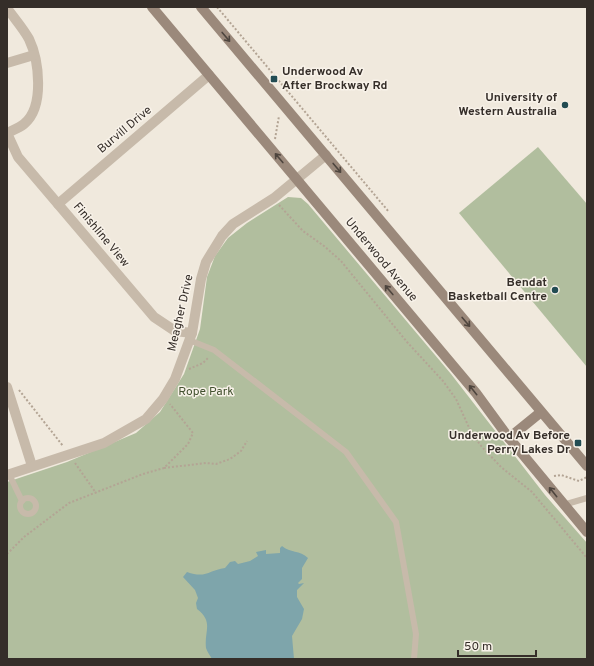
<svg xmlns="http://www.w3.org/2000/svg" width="594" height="666" font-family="Overpass,sans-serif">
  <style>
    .green { fill: #b1be9e }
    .water { fill: #7ea5ab }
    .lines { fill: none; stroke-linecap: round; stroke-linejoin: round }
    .path { stroke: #b3a494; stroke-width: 2; stroke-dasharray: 2 2; stroke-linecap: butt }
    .service { stroke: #c7baaa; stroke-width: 6 }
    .minor { stroke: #c7baaa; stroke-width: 10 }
    .secondary { stroke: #9b897b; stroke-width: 10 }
    .oneway { stroke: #4e453e }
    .poi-dot { fill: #224c53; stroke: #f8f2e9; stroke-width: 1.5 }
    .labels { text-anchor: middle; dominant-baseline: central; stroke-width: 3; stroke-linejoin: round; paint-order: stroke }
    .poi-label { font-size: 12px; font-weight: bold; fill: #352e29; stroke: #f8f2e9; text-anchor: end }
    .street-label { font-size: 12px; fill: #352e29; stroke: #f8f2e9 }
    .park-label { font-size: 12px; fill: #42512f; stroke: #f8f2e9 }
  </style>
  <rect width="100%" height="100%" fill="#f0e9dd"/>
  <!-- green -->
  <g class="green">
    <path d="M538 147 587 204V367L459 213Z"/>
    <path d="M288 197 301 198 308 204 451 374 545 495 587 543V659H7V482L67 462 136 433 160 412 184 374 200 329 207 277 215 256 228 238 247 223Z"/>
  </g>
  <!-- water -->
  <path class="water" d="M282 546C290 553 300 550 308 558L302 568V579L298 583 299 584 304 583 297 590V597L304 609 302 619 292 636 294 659H212C210 655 207 652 206 648 204 631 214 622 197 609L196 603 198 598 195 590 183 577 187 572C206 579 209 570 225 568L230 562 235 561 238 564 250 561 258 556 256 552 266 550V554L280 553V548Z"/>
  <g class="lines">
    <!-- path -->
    <g class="path">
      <path d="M217 7 389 212"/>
      <path d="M275 139 279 116"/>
      <path d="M279 205 303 231 324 246 341 261 407 342 443 381 456 399 472 434 482 447 501 467 532 492 587 558"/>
      <path d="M189 369 203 363 209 357"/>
      <path d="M19 390 63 446"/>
      <path d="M75 463 96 493"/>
      <path d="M164 468 206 463 216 464 230 459 241 451 247 441"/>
      <path d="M554 476 561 475 579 481 587 477"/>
      <path d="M7 554 24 537 69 503 143 474 164 468 188 444 193 433 170 404"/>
    </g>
    <!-- service -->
    <g class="service">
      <path d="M189 340 214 350 346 452 396 522 416 634 414 659"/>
      <path d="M9 474 22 501"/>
      <circle cx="28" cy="506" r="8"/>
      <path d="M563 505 587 498"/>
    </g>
    <!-- minor -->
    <g class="minor">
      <path d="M7 8C14 18 23 28 29 39 39 60 45 107 24 124 19 128 13 130 7 133"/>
      <path d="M7 63 34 55"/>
      <path d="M7 133 18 157 154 317 175 331 192 333"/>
      <path d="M58 204 209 75"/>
      <path d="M7 387 32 466"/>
      <path d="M7 475 104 443 146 419 163 399 175 379 192 333 201 279 206 262 222 236 233 224 274 198 326 155"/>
    </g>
    <!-- secondary -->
    <g class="secondary">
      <path d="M152 7 476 393 509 438 587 532"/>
      <path d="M201 7 587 466"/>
      <path d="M509 438 541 412"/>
    </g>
  </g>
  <!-- one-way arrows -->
  <defs><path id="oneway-shaft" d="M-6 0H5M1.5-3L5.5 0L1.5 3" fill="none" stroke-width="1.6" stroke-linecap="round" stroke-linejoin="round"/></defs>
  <g class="oneway">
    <use href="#oneway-shaft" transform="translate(226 37) rotate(50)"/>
    <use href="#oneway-shaft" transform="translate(279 158) rotate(-130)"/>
    <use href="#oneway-shaft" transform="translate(337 168) rotate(50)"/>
    <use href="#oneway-shaft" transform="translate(389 290) rotate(-130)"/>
    <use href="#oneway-shaft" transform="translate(466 322) rotate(50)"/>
    <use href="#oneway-shaft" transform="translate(473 390) rotate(-129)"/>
    <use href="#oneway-shaft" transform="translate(553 492) rotate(-129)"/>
  </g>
  <!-- markers -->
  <g class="poi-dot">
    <rect x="270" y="75" width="8" height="8" rx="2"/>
    <circle cx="565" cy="105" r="4"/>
    <circle cx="555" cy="290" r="4"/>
    <rect x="574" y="439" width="8" height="8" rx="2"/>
  </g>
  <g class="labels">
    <!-- poi labels -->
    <g class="poi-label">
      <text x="282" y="72" text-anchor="start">Underwood Av<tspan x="282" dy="14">After Brockway Rd</tspan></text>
      <text x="557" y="98">University of<tspan x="557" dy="14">Western Australia</tspan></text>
      <text x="547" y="283">Bendat<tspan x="547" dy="14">Basketball Centre</tspan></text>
      <text x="570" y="436">Underwood Av Before<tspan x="570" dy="14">Perry Lakes Dr</tspan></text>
    </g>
    <!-- street labels -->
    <g class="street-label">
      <text transform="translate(125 130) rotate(-40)">Burvill Drive</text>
      <text transform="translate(101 235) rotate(50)">Finishline View</text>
      <text transform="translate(381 260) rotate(50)">Underwood Avenue</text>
      <text transform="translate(181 313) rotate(-77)">Meagher Drive</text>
    </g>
    <!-- park labels -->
    <g class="park-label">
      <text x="206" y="392">Rope Park</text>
    </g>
  </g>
  <!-- border -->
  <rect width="594" height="666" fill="none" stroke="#352e29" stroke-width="16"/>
  <!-- scale -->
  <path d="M458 650v6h78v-6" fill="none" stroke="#352e29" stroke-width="2"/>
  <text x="464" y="650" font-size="12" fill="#352e29" stroke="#f8f2e9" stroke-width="3" paint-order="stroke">50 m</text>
</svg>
